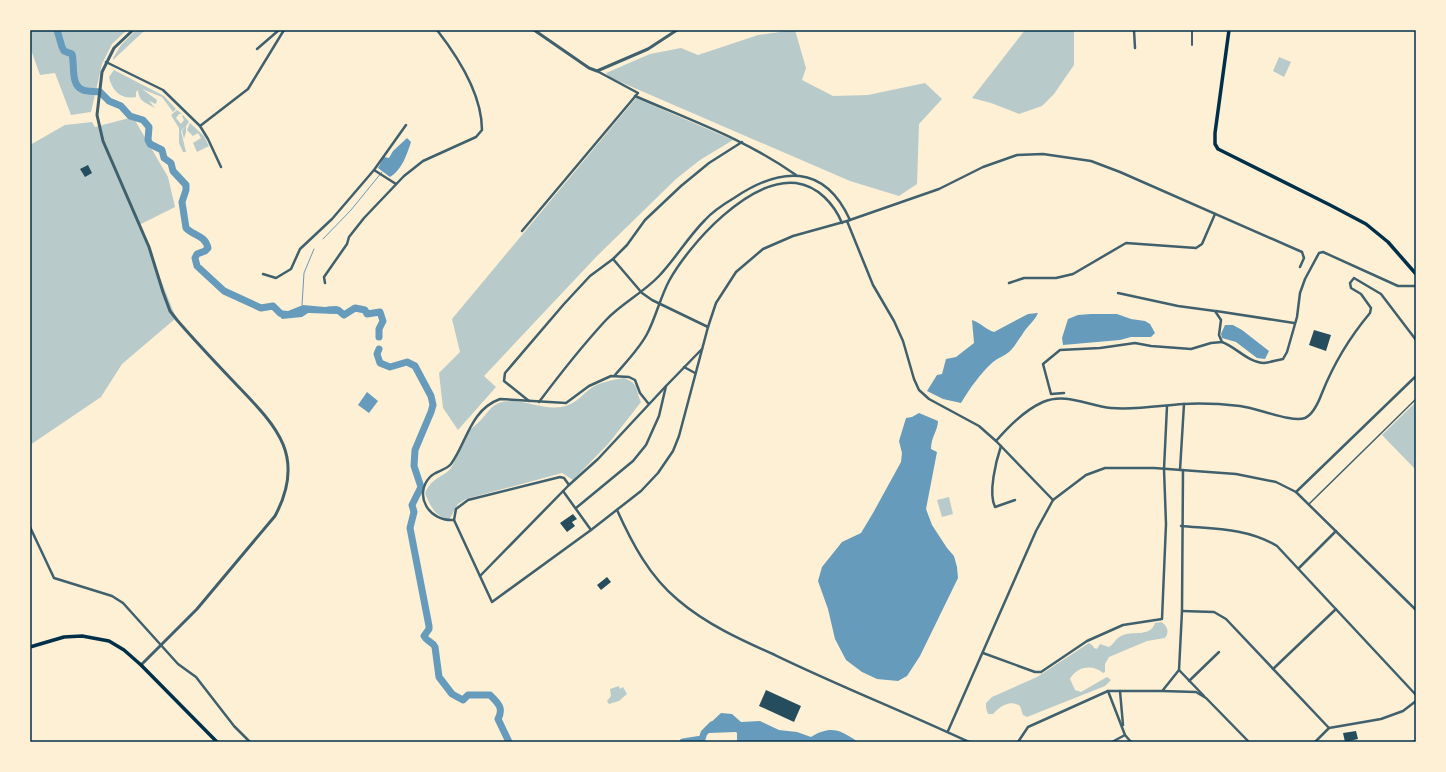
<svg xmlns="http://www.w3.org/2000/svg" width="1446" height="772" font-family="Roboto,sans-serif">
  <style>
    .green { fill: #b9caca }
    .water { fill: #669bbc }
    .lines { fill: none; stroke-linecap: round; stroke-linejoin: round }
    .stream { stroke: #669bbc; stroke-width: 1 }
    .river { stroke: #669bbc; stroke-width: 7 }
    .building { fill: #264d5e }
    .service { stroke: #3f606c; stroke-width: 1.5 }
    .pedestrian { stroke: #3f606c; stroke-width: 2 }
    .minor { stroke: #3f606c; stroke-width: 2.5 }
    .tertiary { stroke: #3f606c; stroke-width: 3 }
    .secondary { stroke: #003049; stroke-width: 3.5 }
    .neatline { fill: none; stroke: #003049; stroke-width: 1.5 }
  </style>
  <rect width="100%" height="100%" fill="#fdf0d5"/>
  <!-- green -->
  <g class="green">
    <path d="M30 30H127L112 44 102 64 91 112 71 115 55 73 40 75 30 47Z"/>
    <path d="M136 30H145L113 60V58L121 45Z"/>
    <path d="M795 30 806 68 802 80 833 96 868 95 925 83 942 99 919 124 917 184 899 196 850 181 609 77 606 73 650 54 681 48 698 55 758 35Z"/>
    <path d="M1025 30H1074V65L1054 94 1042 106 1019 114 991 103 972 98Z"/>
    <path d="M1279 57 1291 62 1284 77 1273 71Z"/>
    <path d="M114 70 164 96 176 109 173 112 162 97 142 89 157 100 156 104 149 101 155 108C145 102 139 102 138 90L136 92V97C121 100 112 91 109 77Z"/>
    <path d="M636 98 733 140 700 160 676 179 597 256 484 376 496 387 458 430 443 408 439 373 460 352 452 319Z"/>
    <path d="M177 110 182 114H179L176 118 181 124 184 120 182 116 183 115 189 122 186 126V132L184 139 182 131 185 126 181 131 186 152H183L179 143V128L171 115Z"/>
    <path d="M133 117 168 177 175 207 139 225 176 318 122 364 101 397 30 445V145L65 125 92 122 95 127Z"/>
    <path d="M190 123 204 136 209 146 197 152 193 143 201 138 198 133 193 136 187 130Z"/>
    <path d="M624 378C640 384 635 390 641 402L609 443 573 480 562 473 466 499 458 504 449 520C435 516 430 506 425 493 433 476 443 478 451 468 457 459 458 449 463 440 467 432 472 428 479 422 492 409 492 401 513 401 530 402 551 412 568 405 577 402 582 395 590 389 599 382 613 380 624 378Z"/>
    <path d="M1416 402V470L1382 435Z"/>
    <path d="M949 497 953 514 942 517 937 500Z"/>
    <path d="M1161 622C1167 625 1170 632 1165 638L1147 641 1109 657 1105 664V672L1103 673C1093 664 1077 666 1070 679L1075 690 1081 692 1107 677 1111 680 1105 686 1027 717 1023 715 1020 706C1010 699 1000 706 993 714H988L986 708V703L992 697 1037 677 1089 643 1093 646 1094 648 1097 649 1100 644 1109 647C1114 644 1116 638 1121 636 1133 630 1150 638 1155 623Z"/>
    <path d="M619 686 620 689 623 687 627 694 619 701 609 704 607 701 611 696 610 689Z"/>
  </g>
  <!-- water -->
  <g class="water">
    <path d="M407 138 411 142C407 154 402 170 390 177L378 168 384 157 389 158 393 151Z"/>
    <path d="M303 305 325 307 337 306 338 314 308 313 302 317 282 319 273 308 275 306 277 310 288 311Z"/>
    <path d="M1038 313C1034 322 1027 326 1022 335 1017 341 1015 347 1009 352 1004 356 998 358 993 362 980 374 970 388 961 403L943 399 927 391 937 375 942 374 946 359 956 357 974 343 972 320C981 323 985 329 994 332L1028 314Z"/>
    <path d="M1091 314H1117L1131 319 1145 321 1150 324 1155 333 1151 337H1131L1120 340 1063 345 1062 338 1068 319 1078 315Z"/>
    <path d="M1225 325H1233L1242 330 1269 351 1265 359 1257 358 1236 342 1222 338 1221 334Z"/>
    <path d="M367 392 378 401 369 413 358 405Z"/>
    <path d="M919 413 938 421C938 430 931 437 931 449L937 452 926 509 932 525 947 548 954 556 957 567 958 578 920 656 907 676 898 681 877 679 862 672 846 660 835 639 828 609 818 581 822 567 842 542 861 533 873 513 901 462 902 453 899 441 906 418 912 417Z"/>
    <path d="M721 713 732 714 741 722 760 721 779 730 797 732 811 737C831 725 840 730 858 742H737V733L736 732 709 733 706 727Z"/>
  </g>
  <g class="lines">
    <!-- stream -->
    <g class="stream">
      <path d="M323 239 351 210 382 172"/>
      <path d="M302 305 304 273 314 249"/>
    </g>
    <!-- river -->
    <g class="river">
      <path d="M57 30 62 47 64 51 72 54C75 65 70 85 83 90 88 92 95 91 100 92L109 101 121 106 130 116 143 120 149 127 148 140 150 144 162 150 164 158 171 163 173 171 186 185V190L182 202 186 228C194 236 205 235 208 248L205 251 197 254 195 258 197 266 224 291 261 308 273 306 280 313"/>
      <path d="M329 310H338L344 315 355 308 365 310 367 314 380 312 383 321 379 329V337"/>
      <path d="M379 349 377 354 380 363 390 367 407 362 415 366 431 396 433 405 431 412 415 450 414 466 421 487 412 505 414 512 410 528 429 626V629L424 636C427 642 432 641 435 647L439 677 452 694 463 700 468 695H490C498 703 504 708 498 719L509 742"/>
      <path d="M683 742 702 739 704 733 712 725"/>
    </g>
  </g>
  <!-- building -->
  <g class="building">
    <path d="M88 165 92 173 85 177 80 169Z"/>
    <path d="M1314 330 1331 335 1326 351 1309 345Z"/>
    <path d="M573 514 577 519 572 522 575 526 567 532 560 523Z"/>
    <path d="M607 577 611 582 601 590 597 585Z"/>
    <path d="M766 690 801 706 794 722 759 706Z"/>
    <path d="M1356 731 1358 739 1345 742 1343 733Z"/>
  </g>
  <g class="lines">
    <!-- service -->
    <path class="service" d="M1309 504 1416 399"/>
    <!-- pedestrian -->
    <path class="pedestrian" d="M1192 30V45"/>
    <!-- minor -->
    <g class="minor">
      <path d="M1134 30 1135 48"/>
      <path d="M1414 30 1416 31"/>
      <path d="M257 49 279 30"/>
      <path d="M106 62 163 90 200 126 248 89 284 30"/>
      <path d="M635 96C690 120 747 140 796 175"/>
      <path d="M200 126 208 139 221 167"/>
      <path d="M374 170 396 184"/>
      <path d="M847 221 873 285 894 321 903 341 914 379 919 390 929 399 979 426 996 441 1053 500"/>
      <path d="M522 231 638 93 597 71"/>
      <path d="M613 259 642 293 652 300 708 327"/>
      <path d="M263 274 276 278 291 269 300 249 332 219 374 170 406 125"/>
      <path d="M325 283 324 277 347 244 349 237 364 218 404 176 423 161 476 137 482 130C482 94 458 57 437 30"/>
      <path d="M1009 283 1024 278H1056L1073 274 1126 243 1196 248 1202 244 1215 214"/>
      <path d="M1118 293 1178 306 1215 311 1221 320 1219 335 1222 342C1236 347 1249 363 1264 363 1271 362 1277 360 1283 359L1287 352 1297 317 1300 293 1305 279 1319 253 1323 252 1398 286H1416"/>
      <path d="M1216 311 1294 323"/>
      <path d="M684 367 695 373"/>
      <path d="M615 375C626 362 639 349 647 334 656 317 660 298 669 281 690 243 749 178 796 183 818 186 834 204 842 223"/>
      <path d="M1416 376 1296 492 1416 610"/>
      <path d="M1064 393 1051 394 1043 364 1060 350 1100 348 1135 343 1151 346 1191 349 1211 343 1222 342"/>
      <path d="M529 401 504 381 505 373 564 304 590 276 613 259 627 245 645 220 681 186 709 163 742 142"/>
      <path d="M539 402C560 374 582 346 606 320 622 303 643 293 659 276 676 258 688 237 705 220 713 211 724 204 734 198 780 167 824 163 850 220"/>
      <path d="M996 441C1008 427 1025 410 1043 402 1066 392 1088 406 1111 408 1135 410 1158 406 1183 404 1201 403 1222 404 1240 406 1257 408 1292 423 1305 418 1314 414 1319 401 1322 393 1334 363 1349 338 1370 313L1371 308 1361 294 1351 288 1350 283 1354 278 1381 294 1416 340"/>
      <path d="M1001 446C996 461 988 493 995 507L1015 500"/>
      <path d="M1180 470 1184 404"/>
      <path d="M563 491 591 530 492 602 454 520 456 509 468 500 560 477 564 478 569 485"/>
      <path d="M576 508 633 461 646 445 659 416 666 386 702 349"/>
      <path d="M617 510C632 543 649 576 678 600 706 624 741 640 775 655 839 686 905 712 969 742"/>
      <path d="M454 520C429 522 413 495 430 477 435 471 445 471 451 464 467 442 470 410 500 399L566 403 589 386 611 376 629 377 635 380 640 393 648 403"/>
      <path d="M1181 526C1215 529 1247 528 1277 546L1416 695"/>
      <path d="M30 527 54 578 112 596 123 603 178 664 196 677 234 726 250 742"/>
      <path d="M591 530 641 491 658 473 673 451 679 436 708 327 716 303 736 272 763 249 793 236 847 221 939 189 983 167 1017 155 1043 154 1091 161 1120 172 1302 252 1304 258 1300 267"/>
      <path d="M1299 568 1336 531"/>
      <path d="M480 576 569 485 598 459 666 386"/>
      <path d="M1182 611 1214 612 1226 619 1329 728"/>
      <path d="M983 653 1035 672H1041L1087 641 1123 625 1162 619 1166 524 1164 469 1167 406"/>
      <path d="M1273 669 1336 609"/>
      <path d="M1179 670 1204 696"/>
      <path d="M1189 681 1219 652"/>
      <path d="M1163 690 1179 670 1182 611 1183 470"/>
      <path d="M1108 691 1125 735 1131 742"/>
      <path d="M1120 691 1123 725"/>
      <path d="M948 731 1036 531 1053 500 1086 475 1105 468H1154L1236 474 1276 482 1296 492"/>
      <path d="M1018 742 1028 727 1108 691H1162L1196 692 1206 698 1249 742"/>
      <path d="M1112 742 1125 735"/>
      <path d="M1315 742 1329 728 1381 719 1403 711 1416 701"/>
      <path d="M1413 742 1416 741"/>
    </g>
    <!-- tertiary -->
    <g class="tertiary">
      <path d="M133 30 114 48 102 72 97 115 103 141 149 247 163 292 170 311 177 320C195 341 214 361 233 381 274 424 308 454 275 516L197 609 141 665"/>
      <path d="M534 30 589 68 597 71 648 49 677 30"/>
    </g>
    <!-- secondary -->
    <g class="secondary">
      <path d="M1229 30 1215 133V144L1218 149 1330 205 1366 224 1388 242 1416 274"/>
      <path d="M30 647 64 637 82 636 109 641 124 650 141 665 217 742"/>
    </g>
  </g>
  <!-- border -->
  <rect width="1446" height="772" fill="none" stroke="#fdf0d5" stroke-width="62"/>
  <rect x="31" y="31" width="1384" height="710" class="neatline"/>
</svg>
